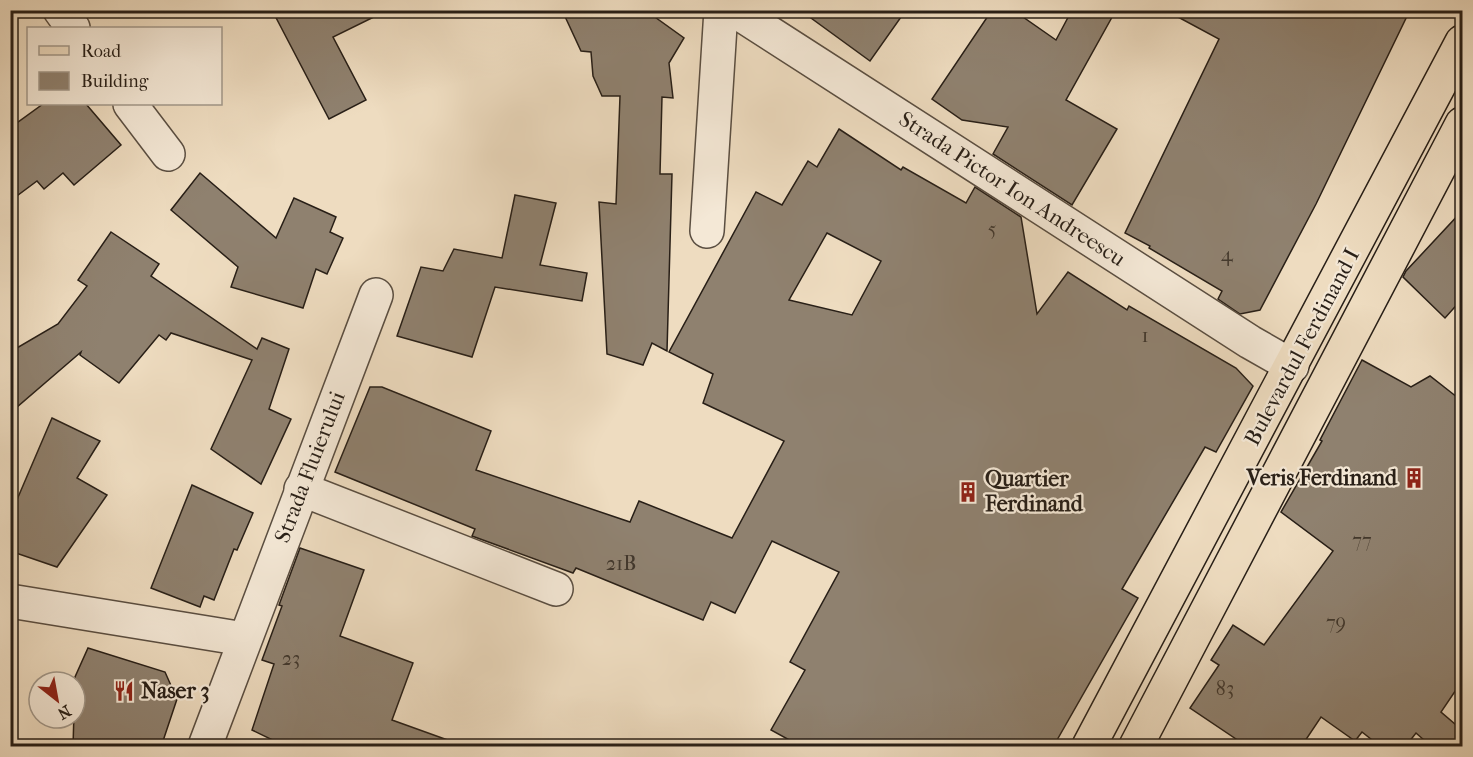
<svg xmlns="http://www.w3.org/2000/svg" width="1473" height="757" font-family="'IM FELL French Canon',serif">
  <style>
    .building { fill: #8f816f; stroke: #281f17; stroke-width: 1.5; fill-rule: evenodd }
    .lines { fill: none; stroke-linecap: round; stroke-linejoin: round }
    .minor-casing { stroke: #5a4e41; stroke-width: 36 }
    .primary-casing { stroke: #281f17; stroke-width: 36 }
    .minor { stroke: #f4e8d6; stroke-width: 33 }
    .primary { stroke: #eedcc0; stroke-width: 33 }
    .labels { text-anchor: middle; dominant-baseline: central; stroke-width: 4.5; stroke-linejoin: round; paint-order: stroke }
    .number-label { font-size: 20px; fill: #42382d }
    .street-label { font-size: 22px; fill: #281f17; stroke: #f4e8d6 }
    .poi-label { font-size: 22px; font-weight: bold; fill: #281f17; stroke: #f4e8d6; text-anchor: start }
  </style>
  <rect width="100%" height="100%" fill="#eedcc0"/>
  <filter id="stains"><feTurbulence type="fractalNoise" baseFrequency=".00333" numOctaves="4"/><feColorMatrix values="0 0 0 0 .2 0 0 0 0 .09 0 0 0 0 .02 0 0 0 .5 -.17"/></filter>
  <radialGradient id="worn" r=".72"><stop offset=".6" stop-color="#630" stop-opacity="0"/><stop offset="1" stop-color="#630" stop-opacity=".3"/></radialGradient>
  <!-- building -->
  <g class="building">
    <path d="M272 10H388L333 37 366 100 329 119Z"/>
    <path d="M562 10H645L684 38 669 63 673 98 662 97 660 174H672L667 351 652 343 643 365 607 354 599 202 616 204 620 96H602L593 76 591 52 581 51Z"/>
    <path d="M800 10H906L870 61Z"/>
    <path d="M992 10H1013L1056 40 1072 10H1116L1066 100 1117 129 1072 205 993 154 1008 127 962 120 932 99Z"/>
    <path d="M1165 10H1410L1316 204 1260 310 1240 314 1218 299 1222 291 1149 248 1150 246 1125 233 1219 39Z"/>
    <path d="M43 104H86L121 145 74 185 63 173 44 189 37 181 10 201V128Z"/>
    <path d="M839 129 901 170 903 167 966 203 975 187 1021 217 1037 314 1068 272 1127 310 1129 306 1236 368 1253 386 1216 452 1205 447 1122 589 1138 598 1053 747H802L771 730 805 670 790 662 839 572 772 541 735 613 711 602 703 620 576 568 573 573 472 536 475 529 335 472 370 387H382L491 431 476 470 630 522 639 501 732 538 784 441 703 403 713 374 669 352 756 192 782 205 808 161 817 167ZM827 233 881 261 852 315 789 300Z"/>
    <path d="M200 173 276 238 294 198 336 217 330 232 343 238 327 274 316 269 303 308 231 287 238 267 171 210Z"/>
    <path d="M515 195 556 203 540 265 587 273 582 301 495 287 472 357 397 336 421 267 443 271 454 249 502 258Z"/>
    <path d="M1462 211V299L1445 318 1403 277 1406 271Z"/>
    <path d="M111 232 159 264 151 276 257 349 262 338 289 349 269 409 291 419 261 484 211 449 252 360 171 333 166 340 159 335 119 383 80 355 81 352 10 413V352L58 324 87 286 78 280Z"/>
    <path d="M1362 360 1411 387 1430 376 1462 401V681L1441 712 1462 730V747H1432L1416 733 1405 747H1381L1362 732 1355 741 1321 717 1301 747H1248L1190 708 1219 665 1211 660 1233 625 1264 645 1333 551 1281 512 1322 441 1320 440Z"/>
    <path d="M52 418 100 441 77 478 107 495 57 567 10 551V516Z"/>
    <path d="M192 485 253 513 237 550 234 549 214 600 204 596 200 607 151 588Z"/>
    <path d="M300 548 364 570 340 636 413 663 392 720 456 743 455 747H287L252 730 274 664 262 660 282 606 279 605Z"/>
    <path d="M88 648 165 672 177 699 161 747H73L75 677Z"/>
  </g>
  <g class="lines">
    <!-- minor casing -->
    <g class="minor-casing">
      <g id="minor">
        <path d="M60 10 73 28"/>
        <path d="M734 10 1250 342 1292 366"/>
        <path d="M130 104 168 154"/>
        <path d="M707 231 721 10"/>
        <path d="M301 489 556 589"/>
        <path d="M10 601 244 639"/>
        <path d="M205 746 376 295"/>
      </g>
    </g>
    <!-- primary casing -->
    <g class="primary-casing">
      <g id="primary">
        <path d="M1089 746 1462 42"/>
        <path d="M1136 746 1462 124"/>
      </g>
    </g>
    <!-- minor -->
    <use href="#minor" class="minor"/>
    <!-- primary -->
    <use href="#primary" class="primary"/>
  </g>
  <!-- icons -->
  <defs>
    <g id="building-bare" transform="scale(1.62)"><path d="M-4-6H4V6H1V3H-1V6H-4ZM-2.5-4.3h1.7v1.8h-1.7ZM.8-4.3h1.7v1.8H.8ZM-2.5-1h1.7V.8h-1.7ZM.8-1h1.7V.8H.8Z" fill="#8f2418" stroke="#f4e8d6" stroke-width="2.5" paint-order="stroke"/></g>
    <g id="restaurant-bare" transform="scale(1.62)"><path d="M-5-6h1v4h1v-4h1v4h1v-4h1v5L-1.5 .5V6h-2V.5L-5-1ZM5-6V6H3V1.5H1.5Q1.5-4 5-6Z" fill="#8f2418" stroke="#f4e8d6" stroke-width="2.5" paint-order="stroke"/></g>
  </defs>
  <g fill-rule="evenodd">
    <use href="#building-bare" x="1414" y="478"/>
    <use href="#building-bare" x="968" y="492"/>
    <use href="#restaurant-bare" x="124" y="691"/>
  </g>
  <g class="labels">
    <!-- number labels -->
    <g class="number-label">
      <text x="992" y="229">5</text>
      <text x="1227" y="254">4</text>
      <text x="1145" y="335">1</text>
      <text x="1362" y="540">77</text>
      <text x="621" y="563">21B</text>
      <text x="1336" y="622">79</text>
      <text x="291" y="658">23</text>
      <text x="1225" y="688">83</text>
    </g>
    <!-- street labels -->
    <g class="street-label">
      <text transform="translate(1012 189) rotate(33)">Strada Pictor Ion Andreescu</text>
      <text transform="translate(1302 347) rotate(-62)">Bulevardul Ferdinand I</text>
      <text transform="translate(310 467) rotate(-69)">Strada Fluierului</text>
    </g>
    <!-- poi labels -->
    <g class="poi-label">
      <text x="1397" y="478" text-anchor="end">Veris Ferdinand</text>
      <text x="985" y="479">Quartier<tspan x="985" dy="25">Ferdinand</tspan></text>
      <text x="141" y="691">Naser 3</text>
    </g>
  </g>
  <!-- margin -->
  <rect width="1473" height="757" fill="none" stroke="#eedcc0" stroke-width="36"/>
  <rect x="12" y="12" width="1449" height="733" fill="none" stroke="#281f17" stroke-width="3"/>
  <rect x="18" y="18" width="1437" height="721" fill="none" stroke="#281f17" stroke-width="1.5"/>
  <!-- legend -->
  <rect x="27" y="27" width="195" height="78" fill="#f4e8d6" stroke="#a2988a" stroke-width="1.5"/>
  <rect x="39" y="46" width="30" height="9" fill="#eedcc0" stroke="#a2988a" stroke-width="1.5"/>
  <text x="81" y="57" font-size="18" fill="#281f17">Road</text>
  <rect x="39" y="72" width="30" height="18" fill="#8f816f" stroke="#a2988a" stroke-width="1.5"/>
  <text x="81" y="87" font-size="18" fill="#281f17">Building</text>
  <!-- north arrow -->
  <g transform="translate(57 700) rotate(149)"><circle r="28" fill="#f4e8d6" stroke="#a2988a" stroke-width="1.5"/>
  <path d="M0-4.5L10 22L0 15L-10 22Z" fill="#8f2418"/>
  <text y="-9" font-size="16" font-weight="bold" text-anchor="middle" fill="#281f17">N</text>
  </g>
  <rect width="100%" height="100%" filter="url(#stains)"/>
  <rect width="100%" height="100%" fill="url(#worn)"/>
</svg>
